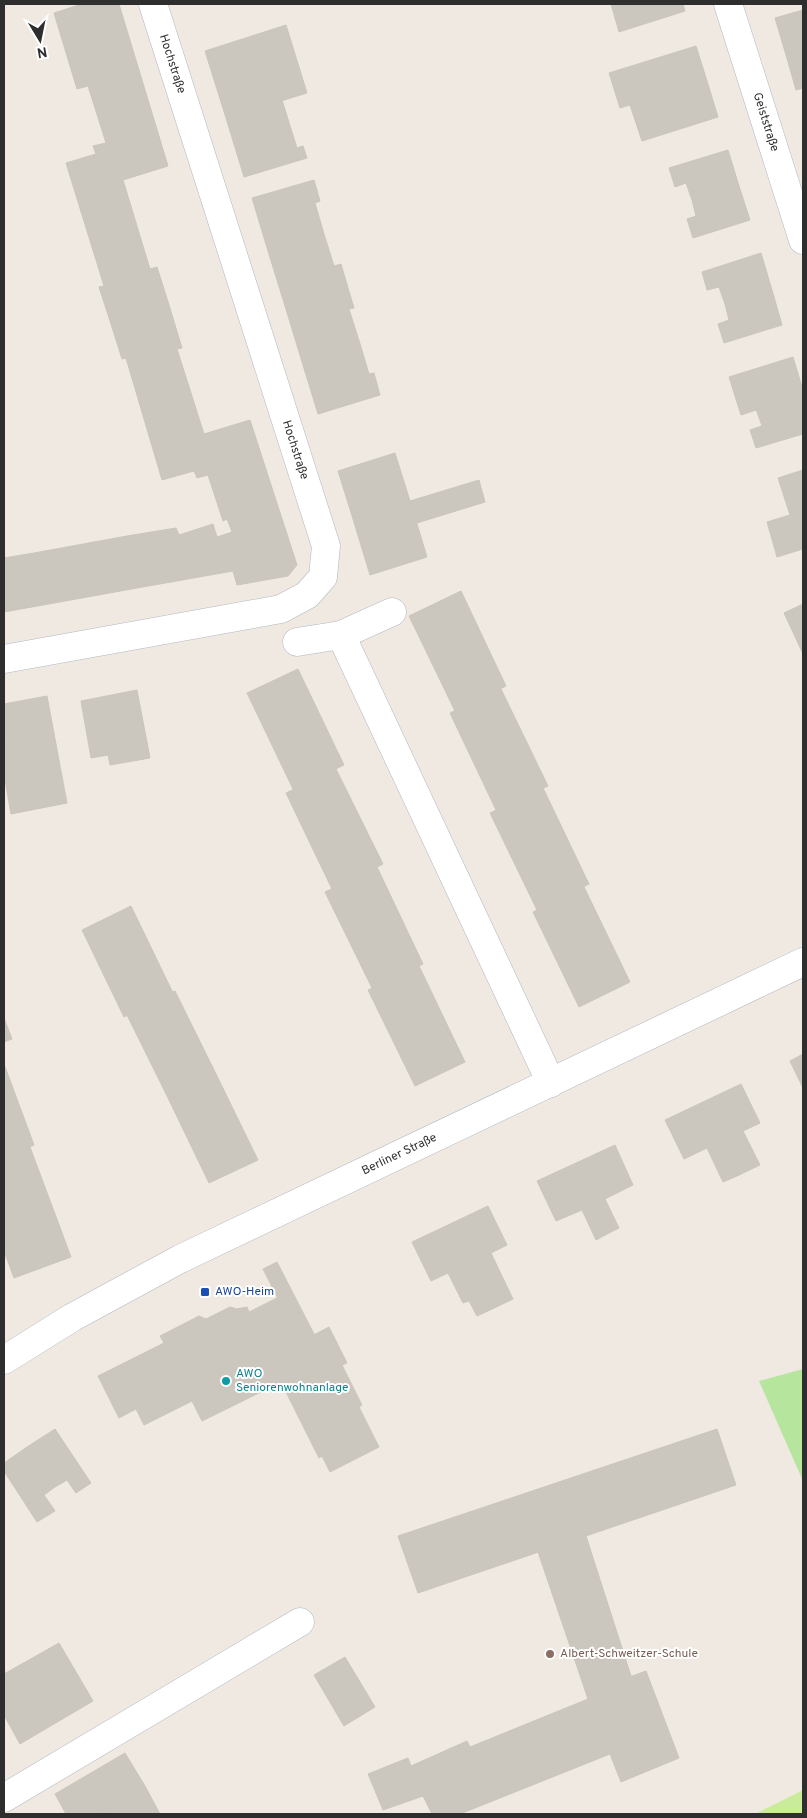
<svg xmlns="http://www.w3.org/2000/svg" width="807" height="1818" font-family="Overpass,sans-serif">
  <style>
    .green { fill: #b6e59e }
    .pitch { fill: #c9ec9a }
    .building { fill: #cbc7bf; stroke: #cbc5ba }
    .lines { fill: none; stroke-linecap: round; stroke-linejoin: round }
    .minor-casing { stroke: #b4b7c1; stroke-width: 29 }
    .minor { stroke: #fff; stroke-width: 28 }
    .transit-dot { fill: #1a4fb4; stroke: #fff; stroke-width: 2 }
    .culture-dot { fill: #0f9aa8; stroke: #fff; stroke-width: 2 }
    .education-dot { fill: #8d6e63; stroke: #fff; stroke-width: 2 }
    .labels { text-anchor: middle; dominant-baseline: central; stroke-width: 4; stroke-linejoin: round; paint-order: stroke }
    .street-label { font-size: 12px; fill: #2e2e2e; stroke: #fff }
    .transit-label { font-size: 12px; fill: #164399; stroke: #fff; text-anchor: start }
    .culture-label { font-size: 12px; fill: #0d838f; stroke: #fff; text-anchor: start }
    .education-label { font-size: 12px; fill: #785e54; stroke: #fff; text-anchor: start }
  </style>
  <rect width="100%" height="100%" fill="#efe9e1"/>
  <!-- green -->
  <path class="green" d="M803 1369V1481L759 1381Z"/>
  <!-- pitch -->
  <path class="pitch" d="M803 1790V1814H755Z"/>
  <!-- building -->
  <g class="building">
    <path d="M82 4H119L168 166 123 180 150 269 157 267 169 305 111 324 99 287 104 286 66 163 96 154 93 146 106 143 88 86 77 89 54 13Z"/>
    <path d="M611 4H683L685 11 619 32Z"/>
    <path d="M803 10V50L786 55 775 18Z"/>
    <path d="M286 25 307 93 226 118 205 51Z"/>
    <path d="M696 46 707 81 620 108 609 73Z"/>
    <path d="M803 50V88L796 90 786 55Z"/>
    <path d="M707 81 718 117 642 141 630 105Z"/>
    <path d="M282 100 297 148 303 146 307 158 244 177 226 118Z"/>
    <path d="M728 150 739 186 692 200 686 183 675 187 669 168Z"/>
    <path d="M314 180 320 201 315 203 324 234 268 251 252 198Z"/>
    <path d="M739 186 750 220 693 238 687 219 696 216 692 200Z"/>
    <path d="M324 234 334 266 341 264 348 288 285 306 268 251Z"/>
    <path d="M761 253 772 290 725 304 719 287 707 290 702 272Z"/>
    <path d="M348 288 354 308 349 309 361 347 303 365 285 306Z"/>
    <path d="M772 290 782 325 724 343 718 324 729 320 725 304Z"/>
    <path d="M169 305 182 348 177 349 204 434 250 420 297 565 288 576 237 585 233 571 137 588 127 536 176 528 179 535 213 524 217 537 232 532 227 519 223 521 208 475 197 478 194 471 162 480 126 358 122 359 111 324Z"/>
    <path d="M361 347 369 374 374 373 380 395 318 414 303 365Z"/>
    <path d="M793 357 803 390V395L741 415 729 377Z"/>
    <path d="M803 395V434L756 448 750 430 762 426 756 409Z"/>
    <path d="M395 453 410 501 353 519 338 471Z"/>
    <path d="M803 470V511L790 515 778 478Z"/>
    <path d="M479 480 485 502 417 523 410 501Z"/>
    <path d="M410 501 427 557 370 575 353 519Z"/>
    <path d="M803 511V549L777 557 767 522Z"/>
    <path d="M127 536 137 588 43 605 34 553Z"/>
    <path d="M34 553 43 605 4 612V558Z"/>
    <path d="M461 591 506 686 455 711 409 616Z"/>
    <path d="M803 604V641L798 643 784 613Z"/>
    <path d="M803 641V654L798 643Z"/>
    <path d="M298 669 344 765 293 789 247 693Z"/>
    <path d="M501 689 548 786 496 810 450 713Z"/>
    <path d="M137 690 150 758 110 765 108 755 91 758 81 701Z"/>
    <path d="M47 696 67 803 11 814 4 774V740L6 739 4 728V704Z"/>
    <path d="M336 769 383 864 332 889 286 793Z"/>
    <path d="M543 788 589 884 537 910 490 813Z"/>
    <path d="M377 867 423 964 372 988 325 892Z"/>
    <path d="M584 887 630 982 579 1007 533 912Z"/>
    <path d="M131 906 173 993 124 1017 82 930Z"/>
    <path d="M419 966 465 1062 415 1086 368 990Z"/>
    <path d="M175 991 217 1076 169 1100 127 1015Z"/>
    <path d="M4 1018 12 1039 4 1042Z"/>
    <path d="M803 1054V1088L790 1061Z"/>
    <path d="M4 1064 34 1145 4 1157Z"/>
    <path d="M217 1076 258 1160 209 1183 169 1100Z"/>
    <path d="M741 1084 760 1123 743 1131 760 1165 737 1176 703 1102Z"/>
    <path d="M703 1102 737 1176 723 1182 707 1148 684 1159 665 1120Z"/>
    <path d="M615 1145 633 1185 605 1199 619 1228 609 1233 576 1163Z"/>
    <path d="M30 1147 71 1257 14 1278 4 1251V1157Z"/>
    <path d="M576 1163 609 1233 596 1240 582 1210 556 1221 537 1181Z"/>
    <path d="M488 1206 507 1245 491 1253 513 1299 490 1310 450 1224Z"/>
    <path d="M450 1224 490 1310 477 1316 469 1301 463 1303 448 1273 431 1281 412 1242Z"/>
    <path d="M277 1262 314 1334 300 1342 263 1269Z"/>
    <path d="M277 1298 300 1342 329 1327 347 1363 342 1365 362 1405 359 1407 379 1447 330 1472 322 1456 319 1458 283 1386 271 1392 269 1388 202 1421 192 1401 144 1425 136 1409 119 1418 98 1376 164 1343 160 1336 199 1316 206 1319 230 1307 237 1309 247 1307 249 1312Z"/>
    <path d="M55 1429 91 1483 76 1493 67 1480 55 1487 27 1447Z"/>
    <path d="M717 1429 736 1485 418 1593 398 1536Z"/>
    <path d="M27 1447 55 1487 44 1495 55 1511 37 1522 4 1471V1463Z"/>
    <path d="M586 1536 631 1676 586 1693 538 1552Z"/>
    <path d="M59 1643 76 1672 4 1715V1674Z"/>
    <path d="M345 1657 375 1707 344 1726 314 1675Z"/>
    <path d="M646 1671 679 1758 621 1782 610 1754 460 1814H432L423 1796 383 1810 368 1774 408 1758 411 1766 467 1741 470 1747 588 1699 586 1693Z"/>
    <path d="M76 1672 93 1701 20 1744 4 1715Z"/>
    <path d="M125 1753 145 1786 96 1814H66L55 1794Z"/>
    <path d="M145 1786 160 1814H96Z"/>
  </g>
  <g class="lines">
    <!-- minor casing -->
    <g class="minor-casing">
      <g id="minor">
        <path id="s1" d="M728 4 803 240"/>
        <path d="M341 635 551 1083"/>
        <path d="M297 642 341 635 392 612"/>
        <path d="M4 659 281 609 307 595 323 577 326 546 153 4"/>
        <path id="s2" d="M4 1360 73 1317 180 1259 803 962"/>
        <path d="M4 1798 300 1622"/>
      </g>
    </g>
    <!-- minor -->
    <use href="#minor" class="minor"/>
  </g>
  <!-- markers -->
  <rect class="transit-dot" x="200" y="1287" width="10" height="10" rx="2.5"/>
  <circle class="culture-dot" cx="226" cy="1381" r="5"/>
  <circle class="education-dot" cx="550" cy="1654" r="5"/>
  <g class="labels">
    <!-- street labels -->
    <g class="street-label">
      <text transform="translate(172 64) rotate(72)">Hochstraße</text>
      <text stroke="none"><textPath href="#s1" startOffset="124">Geiststraße</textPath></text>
      <text transform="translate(295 450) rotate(72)">Hochstraße</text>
      <text stroke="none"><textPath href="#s2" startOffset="446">Berliner Straße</textPath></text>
    </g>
    <!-- transit labels -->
    <g class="transit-label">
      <text x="215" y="1292">AWO-Heim</text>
    </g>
    <!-- culture labels -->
    <g class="culture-label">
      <text x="236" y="1374">AWO<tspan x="236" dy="14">Seniorenwohnanlage</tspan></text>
    </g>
    <!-- education labels -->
    <g class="education-label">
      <text x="560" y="1654">Albert-Schweitzer-Schule</text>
    </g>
  </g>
  <!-- border -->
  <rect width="807" height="1818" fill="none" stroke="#2e2e2e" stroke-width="10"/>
  <!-- north arrow -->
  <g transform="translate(40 40) rotate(170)" stroke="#ffffff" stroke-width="4" paint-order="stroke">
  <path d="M0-4L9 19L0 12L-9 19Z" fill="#2e2e2e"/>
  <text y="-8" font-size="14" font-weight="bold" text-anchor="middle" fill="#2e2e2e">N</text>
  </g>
</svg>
